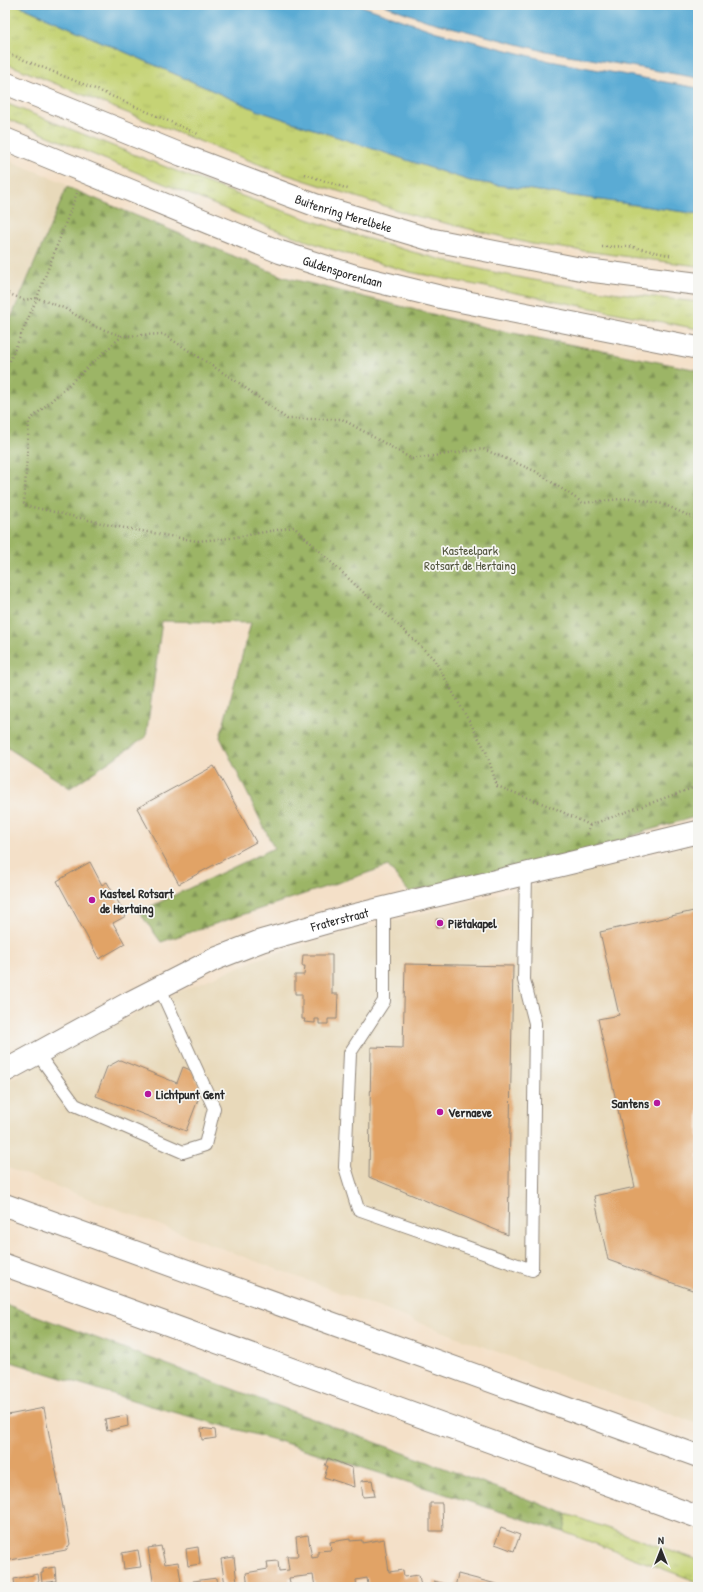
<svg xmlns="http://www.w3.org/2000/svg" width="703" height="1592" font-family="'Patrick Hand',sans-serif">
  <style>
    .built { fill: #e8d9ba }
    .grass { fill: url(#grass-tufts); stroke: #787f50 }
    .forest { fill: url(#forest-firs); stroke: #647048 }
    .water { fill: #5aabd4; stroke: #426b80 }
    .building { fill: #e1a366 }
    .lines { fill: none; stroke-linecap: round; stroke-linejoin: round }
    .service-casing { stroke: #90867a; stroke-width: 14 }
    .minor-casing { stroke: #90867a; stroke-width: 24 }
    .secondary-casing { stroke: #90867a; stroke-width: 24 }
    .trunk-casing { stroke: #90867a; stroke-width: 24 }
    .motorway-casing { stroke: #90867a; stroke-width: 24 }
    .path { stroke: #90867a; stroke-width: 2.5; stroke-dasharray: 1 3; stroke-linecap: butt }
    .service { stroke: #fff; stroke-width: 12 }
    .minor { stroke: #fff; stroke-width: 22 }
    .secondary { stroke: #fff; stroke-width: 22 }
    .trunk { stroke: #fff; stroke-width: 22 }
    .motorway { stroke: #fff; stroke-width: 22 }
    .poi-dot { fill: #b5179e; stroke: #f6f6f2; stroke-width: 1.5 }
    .labels { text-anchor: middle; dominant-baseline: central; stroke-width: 3.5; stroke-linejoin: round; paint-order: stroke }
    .street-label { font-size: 13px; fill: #2b2b2b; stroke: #f6f6f2 }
    .park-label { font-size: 13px; fill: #52553e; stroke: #f6f6f2 }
    .poi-label { font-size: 13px; font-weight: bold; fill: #2b2b2b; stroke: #f6f6f2; text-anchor: start }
  </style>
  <defs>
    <pattern id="grass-tufts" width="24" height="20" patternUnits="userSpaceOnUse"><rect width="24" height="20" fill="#c5d375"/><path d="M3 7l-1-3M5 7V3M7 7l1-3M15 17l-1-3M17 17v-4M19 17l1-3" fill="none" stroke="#a9b565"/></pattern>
    <pattern id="forest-firs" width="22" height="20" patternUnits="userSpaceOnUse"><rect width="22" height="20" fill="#9cb566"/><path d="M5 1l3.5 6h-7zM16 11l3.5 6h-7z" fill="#7f9354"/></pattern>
  </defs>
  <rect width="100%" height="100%" fill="#f6f6f2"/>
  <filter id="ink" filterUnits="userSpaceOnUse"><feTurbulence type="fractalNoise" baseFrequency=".025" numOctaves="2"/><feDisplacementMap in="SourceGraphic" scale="8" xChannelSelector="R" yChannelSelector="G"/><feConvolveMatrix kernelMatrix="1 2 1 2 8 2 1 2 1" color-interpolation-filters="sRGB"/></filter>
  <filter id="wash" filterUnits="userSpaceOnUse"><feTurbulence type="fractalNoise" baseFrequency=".012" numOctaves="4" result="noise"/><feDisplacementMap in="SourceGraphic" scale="16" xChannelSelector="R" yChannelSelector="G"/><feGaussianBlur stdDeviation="0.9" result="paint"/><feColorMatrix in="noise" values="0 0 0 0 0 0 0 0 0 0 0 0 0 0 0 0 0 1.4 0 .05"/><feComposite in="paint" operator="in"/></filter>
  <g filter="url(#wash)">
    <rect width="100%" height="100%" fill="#f4e0c8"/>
    <!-- built -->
    <g class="built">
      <path d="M5 159 65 183 67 187 5 332Z"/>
      <path d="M698 843V1424L532 1365 5 1167V1082L173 994 258 959 345 933Z"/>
    </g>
    <!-- grass -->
    <g class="grass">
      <path d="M5 5H18L259 111 470 181 698 214V266L532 244 412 215 279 172 142 119 5 63Z"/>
      <path d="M5 103C159 164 313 230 475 268 548 285 623 294 698 302V329L410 272 330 249 271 228 5 118Z"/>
      <path d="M567 1514 698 1560V1582L564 1532Z"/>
    </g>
    <!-- forest -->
    <g class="forest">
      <path d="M67 187 284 277 488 328 698 370V816L646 831 609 845 409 892 388 866 161 942 139 912 274 848 220 737 251 623 162 621 146 737 70 788 5 746V332Z"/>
      <path d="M5 1304 567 1514 564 1532 282 1442 148 1405 5 1360Z"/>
    </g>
    <!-- water -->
    <g class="water">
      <path d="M18 5H359L437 32 550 61 698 88V214L470 181 259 111Z"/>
      <path d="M384 5H698V78L540 50 428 21Z"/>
    </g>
    <g id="blocks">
      <!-- building -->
      <g class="building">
        <path d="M214 766 256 842 179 884 137 808Z"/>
        <path d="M90 862 102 885 107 882 126 916 113 923 125 944 99 959 57 881Z"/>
        <path d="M698 910V1292L608 1260 594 1196 635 1187 598 1019 619 1015 600 932Z"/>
        <path d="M436 919H443V927L437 928Z"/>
        <path d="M303 955H332V994H338L337 1019H328V1024H319V1019H315V1023L304 1022 305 1019H302V994H295V975H304L305 966H302Z"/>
        <path d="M405 964 513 966 508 1235 369 1177 371 1047 403 1048Z"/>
        <path d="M120 1060 177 1083 183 1067 193 1071 201 1092 186 1131 96 1096 107 1067Z"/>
        <path d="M5 1402 8 1415 44 1408 70 1544 66 1550 5 1561Z"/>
        <path d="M127 1415 128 1426 107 1431 105 1419Z"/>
        <path d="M201 1428 215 1430 216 1438 202 1440Z"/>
        <path d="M328 1458 352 1468 354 1487 324 1477 328 1466H325Z"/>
        <path d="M372 1480 375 1496 363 1497 361 1481Z"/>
        <path d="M430 1503H442L443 1531H430Z"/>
        <path d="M501 1528 520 1535 514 1551 495 1544Z"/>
        <path d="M308 1535 312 1558 318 1557V1551L331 1550 330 1542 350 1539V1541L362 1540V1543L384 1539 389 1572 403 1570 404 1577 419 1575 421 1587H379V1584L368 1585 367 1578 356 1580 357 1587H315L313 1575 289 1578 291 1587H248L246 1573 268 1569 267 1562 278 1561 279 1571 289 1570 287 1556H298L296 1537Z"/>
        <path d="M161 1546 165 1564 178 1562 181 1582 154 1587 148 1548Z"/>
        <path d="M198 1547 200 1564 188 1566 186 1549Z"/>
        <path d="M138 1550 141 1567 124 1569 122 1553Z"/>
        <path d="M234 1557 237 1583 225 1585 221 1559Z"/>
        <path d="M55 1567 56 1581 42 1583 41 1573H43V1569Z"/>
        <path d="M38 1574 39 1581 36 1582 37 1587 15 1586 14 1579Z"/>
        <path d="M458 1574 500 1585V1587H455Z"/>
        <path d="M217 1578 218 1587H193V1581Z"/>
        <path d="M434 1581 455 1587H434Z"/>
      </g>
    </g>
  </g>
  <g filter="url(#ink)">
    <use href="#blocks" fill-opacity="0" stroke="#90867a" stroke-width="1"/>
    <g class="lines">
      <!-- service casing -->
      <g class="service-casing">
        <g id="service">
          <path d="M384 908V1001L350 1053 345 1167 358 1209 532 1270 535 1023 524 980 526 873"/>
          <path d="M37 1053 75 1105 183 1152 205 1145 214 1108 160 988"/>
        </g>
      </g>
      <!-- minor casing -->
      <g class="minor-casing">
        <g id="minor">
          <path id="s1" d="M5 1071 129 1003 215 959 261 941 339 919 698 832"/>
        </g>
      </g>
      <!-- secondary casing -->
      <g class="secondary-casing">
        <g id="secondary">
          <path id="s2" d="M5 139 280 252 355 276 445 298 698 348"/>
        </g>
      </g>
      <!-- trunk casing -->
      <g class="trunk-casing">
        <g id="trunk">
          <path id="s3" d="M5 83 182 155 315 205 429 239 586 270 698 284"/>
        </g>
      </g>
      <!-- motorway casing -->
      <g class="motorway-casing">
        <g id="motorway">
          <path d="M5 1205 698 1456"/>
          <path d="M5 1265 698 1517"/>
        </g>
      </g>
      <!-- path -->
      <g class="path">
        <path d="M5 52 100 91 198 134"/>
        <path d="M305 174 348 189"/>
        <path d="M602 247 628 246 673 256"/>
        <path d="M5 292 24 300 37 298 64 308 96 327 122 336"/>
        <path d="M5 372 37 298 77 193"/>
        <path d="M698 520 663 504 630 498 583 503 535 471 483 449 412 459 342 419H287L239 383 163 334 122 336 29 421 24 505 114 526 197 541 230 538 294 527 434 659 486 751 497 786 554 808 590 825 698 786"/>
        <path d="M587 834 590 825"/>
      </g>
      <!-- service -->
      <use href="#service" class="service"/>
      <!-- minor -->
      <use href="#minor" class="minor"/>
      <!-- secondary -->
      <use href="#secondary" class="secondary"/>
      <!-- trunk -->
      <use href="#trunk" class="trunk"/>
      <!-- motorway -->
      <use href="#motorway" class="motorway"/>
    </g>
  </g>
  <!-- markers -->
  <g class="poi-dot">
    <circle cx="92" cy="900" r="4"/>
    <circle cx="440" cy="923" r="4"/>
    <circle cx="148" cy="1094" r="4"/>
    <circle cx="657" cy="1103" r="4"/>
    <circle cx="440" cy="1112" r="4"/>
  </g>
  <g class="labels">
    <!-- street labels -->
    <g class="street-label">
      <text stroke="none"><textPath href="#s3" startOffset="363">Buitenring Merelbeke</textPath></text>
      <text stroke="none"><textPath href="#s2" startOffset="363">Guldensporenlaan</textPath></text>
      <text stroke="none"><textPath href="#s1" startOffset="369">Fraterstraat</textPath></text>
    </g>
    <!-- park labels -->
    <g class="park-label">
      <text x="470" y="550">Kasteelpark<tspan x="470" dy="15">Rotsart de Hertaing</tspan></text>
    </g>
    <!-- poi labels -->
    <g class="poi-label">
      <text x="100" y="893">Kasteel Rotsart<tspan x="100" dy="15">de Hertaing</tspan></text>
      <text x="448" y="923">Piëtakapel</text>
      <text x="156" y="1094">Lichtpunt Gent</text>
      <text x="649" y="1103" text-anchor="end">Santens</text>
      <text x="448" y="1112">Vernaeve</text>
    </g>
  </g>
  <!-- margin -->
  <rect width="703" height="1592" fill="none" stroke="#f6f6f2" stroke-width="20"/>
  <!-- north arrow -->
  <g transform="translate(661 1550)" stroke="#f6f6f2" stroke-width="3" paint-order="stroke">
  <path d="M0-3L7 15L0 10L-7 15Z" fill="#2b2b2b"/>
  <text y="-6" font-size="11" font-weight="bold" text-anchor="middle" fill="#2b2b2b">N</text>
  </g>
</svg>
